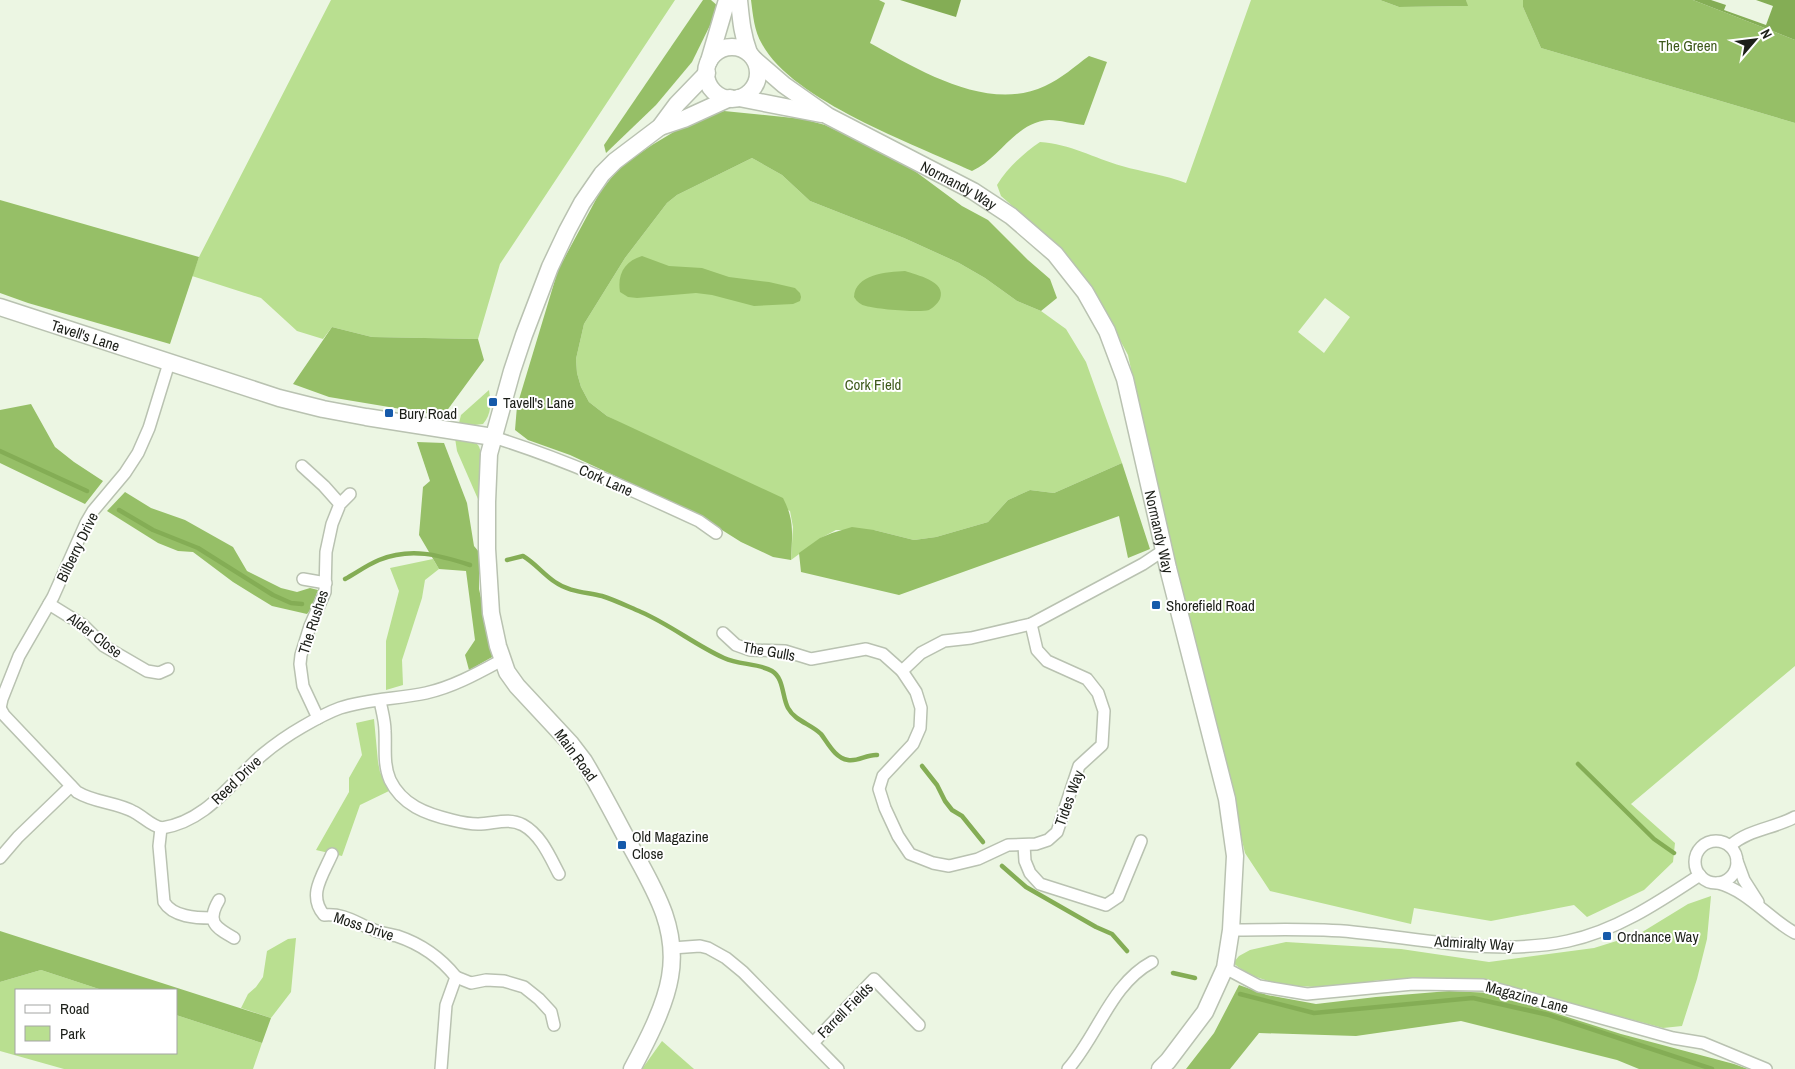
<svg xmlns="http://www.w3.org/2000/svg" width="1795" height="1069" font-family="'Archivo Narrow',sans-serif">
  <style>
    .green { fill: #b9df90; fill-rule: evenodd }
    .forest { fill: #96bf67 }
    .water { fill: #84ad55 }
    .pier { fill: #ecf6e3 }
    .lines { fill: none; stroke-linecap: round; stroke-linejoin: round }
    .stream { stroke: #84ad55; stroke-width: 4.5 }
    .street-casing { stroke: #b9c2b1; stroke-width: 14 }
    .secondary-casing { stroke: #b9c2b1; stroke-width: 19 }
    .street { stroke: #fff; stroke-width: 11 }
    .secondary { stroke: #fff; stroke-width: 16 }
    .poi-dot { fill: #165aaa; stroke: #fff; stroke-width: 2 }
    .labels { text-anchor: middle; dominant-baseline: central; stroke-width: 4; stroke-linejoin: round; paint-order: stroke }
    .park-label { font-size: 15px; fill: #3e591b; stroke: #fff }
    .street-label { font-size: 15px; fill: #1c1f19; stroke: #fff }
    .poi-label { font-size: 15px; fill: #1c1f19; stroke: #fff; text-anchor: start }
  </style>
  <rect width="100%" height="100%" fill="#ecf6e3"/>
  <!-- green -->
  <g class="green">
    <path d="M331 0H675L500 264 478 339 372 337 332 327 323 339 297 331 261 298 192 276 199 257Z"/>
    <path d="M1251 0H1380L1399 7 1467 6 1466 0H1523V7L1541 48 1795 123V666L1631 804 1675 843 1673 862 1644 890 1587 917 1574 905 1491 921 1414 908 1411 924 1270 891 1245 853 1155 481 1128 355 1095 294 1037 227 1001 196 997 185C1007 168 1024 153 1040 142 1070 144 1094 158 1122 166 1143 172 1165 175 1186 183ZM1325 298 1350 317 1324 353 1298 332Z"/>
    <path d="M752 158 782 175 810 201 904 238 959 263 985 278 1017 301 1041 311 1066 329 1086 362 1122 463 1054 493 1030 490 1008 500 988 522 936 537 914 540 874 530H836L821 538 791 560 793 527 790 511 607 416 589 402 581 387 577 373 576 359 584 324 625 258 667 203 677 195Z"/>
    <path d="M489 390C491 403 492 413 483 424L475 425 459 423 461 415Z"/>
    <path d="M455 438C462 439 473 439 478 445 485 454 481 493 481 506L457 451Z"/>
    <path d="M433 559 439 569 425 580 422 598 402 660 403 685 386 690V641L399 591 390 568Z"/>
    <path d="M374 719 378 762 380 772 389 791 360 805 342 856 316 850 349 792V778L362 755 356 723Z"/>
    <path d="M1711 896 1707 939 1697 979 1682 1026 1663 1028 1484 980C1450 978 1415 979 1381 980 1370 981 1360 984 1350 985 1312 989 1264 989 1233 963L1239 956 1250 950 1286 942 1401 949 1489 962 1594 948 1639 934 1688 904Z"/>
    <path d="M296 938 291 992 271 1018 241 1008 248 994 256 987 263 977 267 951 288 939Z"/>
    <path d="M41 970 102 990H16V1053H176V1015L262 1043 253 1069H64L0 1051V982Z"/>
    <path d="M662 1041 694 1069H642Z"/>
  </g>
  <!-- forest -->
  <g class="forest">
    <path d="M703 0H711L719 7 692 62 656 105 606 153 604 145Z"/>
    <path d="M751 0H879L885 3 870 43C919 70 988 113 1045 86 1061 79 1075 66 1089 56L1107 62 1084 125C1073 124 1060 120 1049 120 1015 122 1000 159 972 171 914 144 793 101 762 44 754 31 753 15 751 0Z"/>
    <path d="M1380 0H1466L1468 6 1399 7Z"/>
    <path d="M1523 0H1693L1795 40V123L1541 48 1523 7Z"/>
    <path d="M724 111 803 119 825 125 904 163 962 206 988 220 1028 260 1050 279 1057 298 1041 311 1017 301 985 278 959 263 904 238 810 201 782 175 752 158 677 195 667 203 625 258 584 324 576 359 577 373 581 387 589 402 607 416 783 498C795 521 792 535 791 560L773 557 741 542 695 513 570 455 528 440 515 430 517 406 558 270 600 192 620 167 652 145 692 121Z"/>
    <path d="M0 200 199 257 170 344 28 303 0 293Z"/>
    <path d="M642 256 669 266 702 268 729 277 769 282 795 288 800 293 801 297 800 301 793 304 754 306 712 295 696 293 637 298 628 297 620 292C617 274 625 261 642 256Z"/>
    <path d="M905 271C916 275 947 281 940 299 938 303 933 308 929 310 920 313 876 309 866 306 861 305 857 302 854 297 855 274 887 272 905 271Z"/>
    <path d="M332 327 372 337 478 339 484 360 443 416 329 397 293 384Z"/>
    <path d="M31 404 55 447 74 462 103 481 85 504 0 463V410Z"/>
    <path d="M417 442 444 443 467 503 474 546 479 552V589L494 656 469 670 465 655 475 640 466 571 439 569 419 535 423 487 430 481Z"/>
    <path d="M1122 463 1150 549 1128 558 1119 516 899 595 801 572 799 553 820 538 832 533 852 527 874 530 914 540 936 537 988 522 1008 500 1030 490 1054 493Z"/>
    <path d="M125 492 151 508 185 520 233 547 247 571 281 588 297 592 310 588 318 590 311 609 307 614 272 606 233 582 193 552 178 551 158 543 107 511Z"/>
    <path d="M0 931 271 1018 262 1043 176 1015V990H102L41 970 0 982Z"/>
    <path d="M1239 985 1267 995 1316 1004 1376 997 1449 991 1492 993 1621 1034 1734 1064 1748 1069H1639L1617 1060 1461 1021 1356 1036 1259 1033 1230 1069H1186L1214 1033Z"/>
  </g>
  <!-- water -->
  <g class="water">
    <path d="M900 0H961L956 17Z"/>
    <path d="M1693 0H1795V40Z"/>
  </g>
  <!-- pier -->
  <path class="pier" d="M1711 0H1756L1773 6 1766 25 1724 10 1726 5Z"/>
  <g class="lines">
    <!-- stream -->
    <g class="stream">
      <path d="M0 451 87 491"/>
      <path d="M119 510 153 530 198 548 273 595 291 603 302 604"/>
      <path d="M507 560 523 556C535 563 543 574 555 582 569 592 586 592 602 596 615 600 629 607 641 612 671 625 695 645 724 658 739 665 758 663 772 671 784 678 782 697 788 708 795 721 811 724 821 734 828 743 835 758 848 760 858 762 867 754 877 755"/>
      <path d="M345 579C356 573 367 565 379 560 411 547 439 555 470 565"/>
      <path d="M1578 764 1654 839 1674 853"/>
      <path d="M922 766 937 785 945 801 952 810 962 816 983 842"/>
      <path d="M1002 866 1026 887 1096 927 1112 934 1127 951"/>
      <path d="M1173 973 1195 978"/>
      <path d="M1240 994 1314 1013 1473 998 1549 1015 1712 1069"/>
    </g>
    <!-- street casing -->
    <g class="street-casing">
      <g id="street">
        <path d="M493 437C564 459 632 490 699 521L716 533"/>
        <path d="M302 466 324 486 340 504"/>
        <path d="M303 579 326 583"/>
        <path d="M49 604 83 625 104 646 147 671 159 673 168 669"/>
        <path d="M723 633 736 645 750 650 785 651 811 659 866 649 883 654 902 671 916 692 921 708 920 728 913 744 883 776 879 789 885 808 898 836 910 854 933 863 949 866 978 859 1008 845 1036 844 1048 840 1057 832 1079 766 1102 745 1104 711 1098 693 1087 679 1047 661 1037 650 1031 624"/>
        <path d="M902 671 921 653 944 641 971 638 1031 624 1143 564 1164 550"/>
        <path d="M380 701C382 711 385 721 385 731 386 747 383 764 390 780 402 805 426 814 452 820 460 822 469 824 478 824 494 824 508 817 523 825 541 835 550 857 559 874"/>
        <path d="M0 708 4 715 77 792C95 803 116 802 134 812 144 817 151 826 162 828 207 821 230 783 262 755 274 745 288 735 302 727 314 720 326 713 340 708 367 699 397 699 426 693 453 687 478 673 502 660"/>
        <path d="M0 708 2 699 19 656 53 597 86 523 93 511 125 473 138 453 149 428 169 363"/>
        <path d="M318 718 303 686 300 664 301 655 310 626 325 592 326 552 332 524 340 504 350 494"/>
        <path d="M161 828 159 846 164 902C173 917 196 918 212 918"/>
        <circle cx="1716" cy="862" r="21"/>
        <path d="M1024 845 1025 861 1030 873 1040 884 1106 905 1118 897 1141 841"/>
        <path d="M1730 846C1749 829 1773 829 1795 817"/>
        <path d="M332 854C323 875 307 895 324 915 344 913 356 923 374 930 381 933 389 934 397 936 421 944 440 957 456 977L446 1005 441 1069"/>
        <path d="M0 858 18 837 71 786"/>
        <path d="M1737 861 1744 880 1758 902"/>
        <path d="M1718 883C1748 891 1768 918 1795 933"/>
        <path d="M219 900C206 922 215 927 234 938"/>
        <path d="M1231 930C1272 930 1313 928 1353 932 1424 939 1497 956 1568 941 1616 931 1659 902 1700 875"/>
        <path d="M672 948 700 946 708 948 726 958 743 972 838 1069"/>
        <path d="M1225 968 1259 986 1307 994 1413 984 1483 985 1673 1038 1703 1043 1766 1069"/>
        <path d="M456 977 471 983 486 980 504 981 524 987 539 999 551 1012 554 1025"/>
        <path d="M813 1043 874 979 919 1025"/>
        <path d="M1068 1069C1098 1035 1111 984 1152 962"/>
      </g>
    </g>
    <!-- secondary casing -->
    <g class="secondary-casing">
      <g id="secondary">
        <path d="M739 0C741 20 742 34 749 53"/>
        <circle cx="732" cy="73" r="26"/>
        <path id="s1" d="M755 60 784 85 828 116 973 191 1011 216 1055 254 1085 292 1107 331 1125 379 1168 568 1227 799 1235 856 1231 930 1225 968 1205 1012 1168 1061 1160 1069"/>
        <path d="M709 61 727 0"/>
        <path d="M739 98 821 114"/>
        <path d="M660 127 684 119 730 98"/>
        <path id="s2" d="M0 307 279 398 323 409 366 417 493 437"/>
        <path d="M632 1069C646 1043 665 1007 670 977 679 927 653 887 630 845 615 817 600 788 584 761L571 744 517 686 507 672 498 646 491 613 487 549V502L489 454 512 371 524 335 550 267 567 231 582 203 602 174 615 161 660 127 677 104 707 73"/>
      </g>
    </g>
    <!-- street -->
    <use href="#street" class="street"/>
    <!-- secondary -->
    <use href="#secondary" class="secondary"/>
  </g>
  <!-- markers -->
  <g class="poi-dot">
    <rect x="488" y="397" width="10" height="10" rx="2.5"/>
    <rect x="384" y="408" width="10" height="10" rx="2.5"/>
    <rect x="1151" y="600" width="10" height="10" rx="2.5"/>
    <rect x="617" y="840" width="10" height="10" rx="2.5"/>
    <rect x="1602" y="931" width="10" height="10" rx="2.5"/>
  </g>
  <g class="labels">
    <!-- park labels -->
    <g class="park-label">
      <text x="1688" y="45">The Green</text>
      <text x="873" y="384">Cork Field</text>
    </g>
    <!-- street labels -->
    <g class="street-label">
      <text stroke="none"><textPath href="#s1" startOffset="240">Normandy Way</textPath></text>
      <text stroke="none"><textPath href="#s2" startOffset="90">Tavell's Lane</textPath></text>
      <text transform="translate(606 480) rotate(24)">Cork Lane</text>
      <text stroke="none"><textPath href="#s1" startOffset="660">Normandy Way</textPath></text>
      <text transform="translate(77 547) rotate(-64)">Bilberry Drive</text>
      <text transform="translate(313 622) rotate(-72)">The Rushes</text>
      <text transform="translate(95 635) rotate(37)">Alder Close</text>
      <text transform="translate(769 651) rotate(10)">The Gulls</text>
      <text transform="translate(576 755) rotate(54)">Main Road</text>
      <text transform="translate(236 780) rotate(-44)">Reed Drive</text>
      <text transform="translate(1069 798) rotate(-70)">Tides Way</text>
      <text transform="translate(364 926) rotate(18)">Moss Drive</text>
      <text transform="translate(1474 943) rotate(3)">Admiralty Way</text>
      <text transform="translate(1527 997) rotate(15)">Magazine Lane</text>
      <text transform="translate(845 1010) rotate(-45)">Farrell Fields</text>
    </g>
    <!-- poi labels -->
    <g class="poi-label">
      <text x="503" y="402">Tavell's Lane</text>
      <text x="399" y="413">Bury Road</text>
      <text x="1166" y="605">Shorefield Road</text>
      <text x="632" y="836">Old Magazine<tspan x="632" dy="17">Close</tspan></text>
      <text x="1617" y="936">Ordnance Way</text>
    </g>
  </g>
  <!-- legend -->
  <rect x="15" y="989" width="162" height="65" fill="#ffffff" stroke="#a4a5a3"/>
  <rect x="25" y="1005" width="25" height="8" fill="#ffffff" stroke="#a4a5a3"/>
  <text x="60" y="1014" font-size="15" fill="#1c1f19">Road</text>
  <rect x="25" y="1026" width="25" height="15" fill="#b9df90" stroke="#a4a5a3"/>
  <text x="60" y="1039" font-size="15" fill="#1c1f19">Park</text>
  <!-- north arrow -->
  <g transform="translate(1755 40) rotate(62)" stroke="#ffffff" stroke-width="4" paint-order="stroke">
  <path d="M0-4L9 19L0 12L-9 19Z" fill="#1c1f19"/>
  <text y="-8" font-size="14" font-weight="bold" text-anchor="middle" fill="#1c1f19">N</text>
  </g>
</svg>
